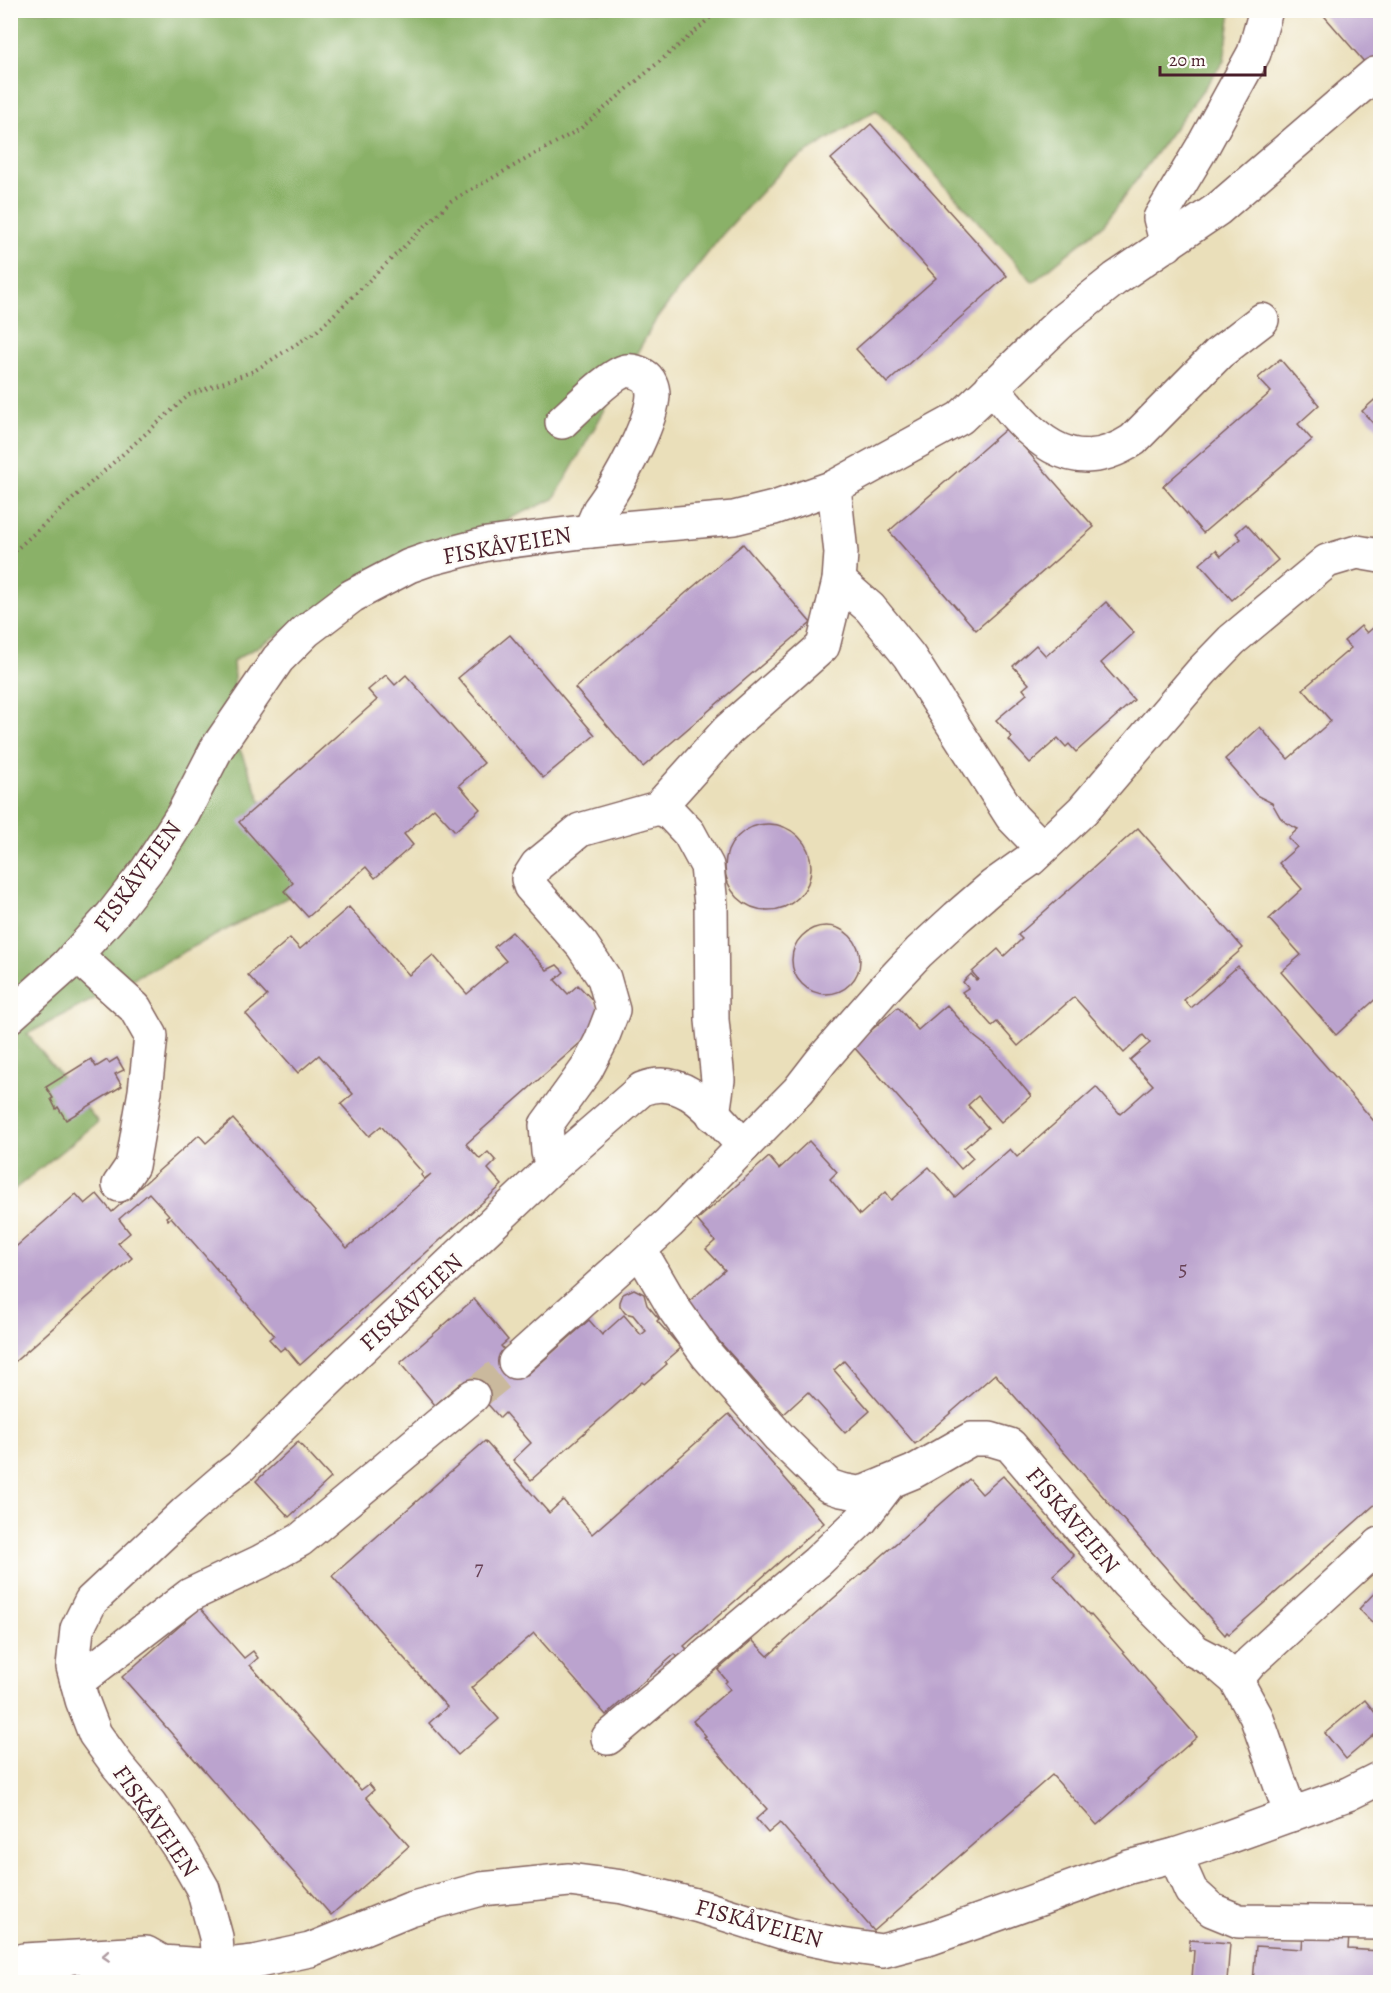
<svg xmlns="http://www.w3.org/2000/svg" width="1391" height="1993" font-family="Alegreya,serif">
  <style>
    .forest { fill: #8ab167; stroke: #6a6849; stroke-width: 1.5 }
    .building { fill: #bba3ce }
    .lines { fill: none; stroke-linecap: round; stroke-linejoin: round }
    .minor-tunnel { stroke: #cab99d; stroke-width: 33; stroke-dasharray: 33 16; stroke-linecap: butt }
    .minor-casing { stroke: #82625d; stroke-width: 36 }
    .path { stroke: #82625d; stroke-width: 4; stroke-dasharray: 1.5 4.5; stroke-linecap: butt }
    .minor { stroke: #fff; stroke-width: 33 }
    .oneway { stroke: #ae9aa0 }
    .labels { text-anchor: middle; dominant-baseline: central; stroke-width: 5; stroke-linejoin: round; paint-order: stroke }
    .number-label { font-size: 21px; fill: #664054 }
    .street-label { font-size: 24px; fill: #4a1f2b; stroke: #fdfcf7 }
  </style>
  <rect width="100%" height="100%" fill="#fdfcf7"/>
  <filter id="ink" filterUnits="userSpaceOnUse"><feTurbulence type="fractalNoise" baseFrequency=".0167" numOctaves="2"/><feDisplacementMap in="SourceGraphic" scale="12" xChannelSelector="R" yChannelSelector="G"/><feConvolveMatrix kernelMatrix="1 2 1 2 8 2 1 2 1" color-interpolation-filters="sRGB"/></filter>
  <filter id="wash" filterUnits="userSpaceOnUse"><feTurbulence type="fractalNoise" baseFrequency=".008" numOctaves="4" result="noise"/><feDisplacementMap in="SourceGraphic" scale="24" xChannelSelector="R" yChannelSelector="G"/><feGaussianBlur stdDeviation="1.35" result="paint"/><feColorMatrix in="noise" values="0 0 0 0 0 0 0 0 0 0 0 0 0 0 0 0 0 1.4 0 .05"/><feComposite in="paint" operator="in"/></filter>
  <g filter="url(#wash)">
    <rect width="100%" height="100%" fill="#eadfba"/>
    <!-- forest -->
    <path class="forest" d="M11 11H1231L1224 61 1104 224 1033 282 876 110 786 165 722 235 657 318 554 499 377 577 233 661 238 745 298 892 27 1034 98 1122 11 1192Z"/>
    <g id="blocks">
      <!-- building -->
      <g class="building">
        <path d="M1319 10H1380V80Z"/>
        <path d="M871 124 1007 276 887 383 856 349 936 278 831 159Z"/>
        <path d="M1280 359 1319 405 1298 424 1312 440 1203 533 1163 486 1271 392 1258 378Z"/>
        <path d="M1380 395V429L1379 430 1362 411Z"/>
        <path d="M1007 428 1094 527 976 630 889 531Z"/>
        <path d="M1246 524 1278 560 1232 600 1200 564 1216 550 1221 556 1241 539 1236 533Z"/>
        <path d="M743 544 811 623 643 767 575 688Z"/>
        <path d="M1106 602 1134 633 1101 663 1134 700 1076 752 1069 744 1066 747 1058 738 1030 763 1009 740 1012 737 996 720 1027 694 1023 689 1029 684 1013 666 1036 645 1046 656Z"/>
        <path d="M1380 622V995L1336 1035 1281 972 1301 955 1269 919 1302 889 1279 863 1297 847 1288 838 1298 829 1286 823 1280 817 1272 803 1256 795 1225 759 1260 727 1288 759 1331 721 1303 689 1351 648 1344 641 1361 626 1367 633Z"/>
        <path d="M510 635 595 735 543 778 458 678Z"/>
        <path d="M386 675 395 685 406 675 484 763 459 785 480 809 455 831 434 808 404 834 413 845 375 878 366 867 308 917 284 891 293 883 239 822 377 700 368 690Z"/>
        <circle cx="768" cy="867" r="43"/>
        <path d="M1138 828 1243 948 1184 1000 1191 1008 1238 966 1380 1128V1500L1229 1634 1227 1632 1225 1635 995 1374 915 1444 844 1361 834 1370 870 1411 845 1433 808 1392 784 1414 686 1304 725 1270 706 1249 715 1241 697 1220 769 1157 779 1169 809 1141 837 1172 830 1179 860 1215 885 1192 891 1200 929 1167 955 1197 1010 1149 1017 1157 1096 1087 1120 1114 1153 1085 1130 1060 1150 1043 1143 1035 1124 1053 1074 997 1018 1046 997 1022 992 1026 962 992 968 988 963 982 971 974 976 980 978 979 972 972 998 949 1004 956 1022 939 1018 935Z"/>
        <path d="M349 907 409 975 433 955 467 994 506 961 494 947 512 932 547 970 557 965 564 972 555 980 568 994 578 985 603 1011 597 1028 466 1144 480 1159 488 1152 496 1161 488 1169 502 1185 300 1365 285 1347 280 1351 269 1339 274 1335 171 1217 168 1220 166 1217 169 1215 149 1193 119 1219 130 1233 118 1243 132 1258 10 1366V1252L76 1194 85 1204 97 1194 112 1212 199 1135 206 1143 233 1119 347 1248 431 1174 424 1179 421 1175 423 1173 381 1126 369 1136 341 1104 353 1094 319 1055 298 1073 246 1014 267 996 248 975 290 938 300 949Z"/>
        <circle cx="826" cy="960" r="34"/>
        <path d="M947 1005 975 1037 993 1051 1031 1096 1001 1122 978 1096 968 1105 988 1128 964 1148 973 1158 961 1169 853 1046 898 1007 918 1030Z"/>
        <path d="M117 1058 124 1070 115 1074 122 1086 66 1120 58 1107 56 1109 51 1099 53 1098 46 1087 91 1059 96 1067 107 1060 109 1063Z"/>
        <path d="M634 1289 644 1294 647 1305 659 1319 657 1321 681 1348 665 1362 667 1364 644 1384 642 1382 531 1480 513 1460 531 1443 505 1413 500 1418 484 1400 480 1404 461 1383 435 1405 400 1363 474 1299 508 1340 501 1346 527 1375 589 1320 602 1335 624 1315 641 1335 646 1331 633 1315 625 1313 620 1306V1302L623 1294Z"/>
        <path d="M729 1414 824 1523 684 1646 690 1652 680 1660 675 1654 606 1715 534 1633 471 1688 499 1719 458 1755 429 1723 447 1707 332 1576 485 1441 549 1513 563 1500 592 1534Z"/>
        <path d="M298 1442 331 1478 289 1517 256 1481Z"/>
        <path d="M1003 1476 1074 1556 1053 1575 1090 1616 1091 1615 1197 1737 1097 1825 1052 1775 874 1931 780 1823 768 1833 756 1819 767 1809 704 1737 706 1736 693 1721 730 1689 725 1683 727 1681 718 1670 752 1640 768 1656 969 1479 982 1494Z"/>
        <path d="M1380 1587V1630L1359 1609Z"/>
        <path d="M200 1608 244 1658 253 1651 258 1658 250 1665 361 1790 369 1784 374 1790 366 1797 409 1846 331 1915 122 1677Z"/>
        <path d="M1365 1700 1380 1719V1730L1346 1759 1325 1733Z"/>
        <path d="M1303 1933 1349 1936 1348 1949 1380 1951V1982H1253L1256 1946 1302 1949Z"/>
        <path d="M1190 1940 1230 1943 1227 1981 1192 1979 1194 1950H1189Z"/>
      </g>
    </g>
  </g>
  <g filter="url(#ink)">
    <use href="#blocks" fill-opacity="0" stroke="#82625d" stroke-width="1.5"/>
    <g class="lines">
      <!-- minor-tunnel -->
      <path class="minor-tunnel" d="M473 1396 515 1362"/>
      <!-- minor casing -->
      <g class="minor-casing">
        <g id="minor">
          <path d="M1167 245 1160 218 1203 146 1254 53 1266 10"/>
          <path d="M992 386C1029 435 1070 481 1133 440L1219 353 1262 320"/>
          <path d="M562 422C574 411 612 373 626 371 632 370 638 372 643 375 650 379 653 387 653 395 652 420 626 469 612 491 608 498 603 504 599 510 596 517 593 524 590 531"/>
          <path d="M839 581 870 608 909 656 1012 817 1042 848"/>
          <path d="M658 808 669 812 689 833 707 866 711 905 712 1020 718 1080 713 1115"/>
          <path d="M76 955 135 1008 151 1036 145 1091 132 1166 119 1185"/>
          <path d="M10 1016 66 966 112 915 147 870 183 814 217 748 278 659 306 631 352 596 409 566 429 559 487 544 590 531 734 518 774 508 834 487"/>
          <path d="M552 1167 642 1089C686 1071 716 1118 744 1146L798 1091 822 1060 885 988 919 952 957 917 993 886 1031 859 1083 810 1202 671 1232 640 1327 561 1357 552 1380 556"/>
          <path d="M640 1250 675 1310 707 1355 779 1437 829 1486 841 1490 858 1493 867 1491 913 1472 971 1439H990L1010 1445 1127 1583 1195 1651 1214 1661 1236 1680 1256 1716 1291 1815"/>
          <path d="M515 1362 669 1223 744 1146"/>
          <path d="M1236 1680 1251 1662 1380 1544"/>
          <path d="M77 1682 190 1595 260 1562 300 1540 473 1396"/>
          <path d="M608 1738 817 1562 861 1520 890 1482"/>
          <path d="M1175 1855 1191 1891 1212 1910 1239 1921 1380 1923"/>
          <path d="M10 1963 24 1960 146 1953 162 1962 218 1966 254 1962 310 1950 410 1909 481 1889 569 1880 623 1887 699 1906 791 1935 840 1945 882 1951 931 1938 1129 1867 1175 1855 1226 1838 1348 1794 1380 1778"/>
          <path d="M218 1966 216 1937 203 1889 182 1852 150 1804 118 1766 95 1734 82 1700 73 1667 77 1629 91 1601 187 1511 224 1479 241 1466 347 1362 552 1167 548 1152 546 1125 586 1070 601 1041 613 1010 604 978 582 945 530 886 528 879 537 865 580 830 658 808 728 730 823 646 839 581 841 553 834 487 960 418 1062 321 1115 279 1218 209 1375 74"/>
          <path d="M10 1975 29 1981 58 1982"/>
          <path d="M94 1982 150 1977 162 1962"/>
        </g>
      </g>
      <!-- path -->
      <path class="path" d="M10 555 189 395 254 371 317 331 451 201 580 129 699 28 718 10"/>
      <!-- minor -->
      <use href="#minor" class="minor"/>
    </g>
    <!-- one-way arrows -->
    <defs><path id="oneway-chevron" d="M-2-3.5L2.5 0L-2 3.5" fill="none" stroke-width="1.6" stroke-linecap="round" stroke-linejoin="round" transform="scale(1.5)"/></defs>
    <use class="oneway" href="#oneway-chevron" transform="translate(106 1956) rotate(176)"/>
  </g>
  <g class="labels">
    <!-- number labels -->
    <g class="number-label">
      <text x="1183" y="1269">5</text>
      <text x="479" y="1568">7</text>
    </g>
    <!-- street labels -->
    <g class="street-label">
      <text transform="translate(507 545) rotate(-10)">FISKÅVEIEN</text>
      <text transform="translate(137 876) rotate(-54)">FISKÅVEIEN</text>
      <text transform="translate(411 1302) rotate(-43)">FISKÅVEIEN</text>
      <text transform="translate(1073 1520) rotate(50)">FISKÅVEIEN</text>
      <text transform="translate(156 1821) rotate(55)">FISKÅVEIEN</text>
      <text transform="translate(759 1923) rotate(15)">FISKÅVEIEN</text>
    </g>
  </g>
  <!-- margin -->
  <rect width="1391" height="1993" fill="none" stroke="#fdfcf7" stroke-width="36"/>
  <!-- scale -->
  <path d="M1160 66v9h105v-9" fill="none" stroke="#4a1f2b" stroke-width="3"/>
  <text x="1169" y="66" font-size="18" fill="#4a1f2b" stroke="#fdfcf7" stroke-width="4.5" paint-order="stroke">20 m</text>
</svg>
